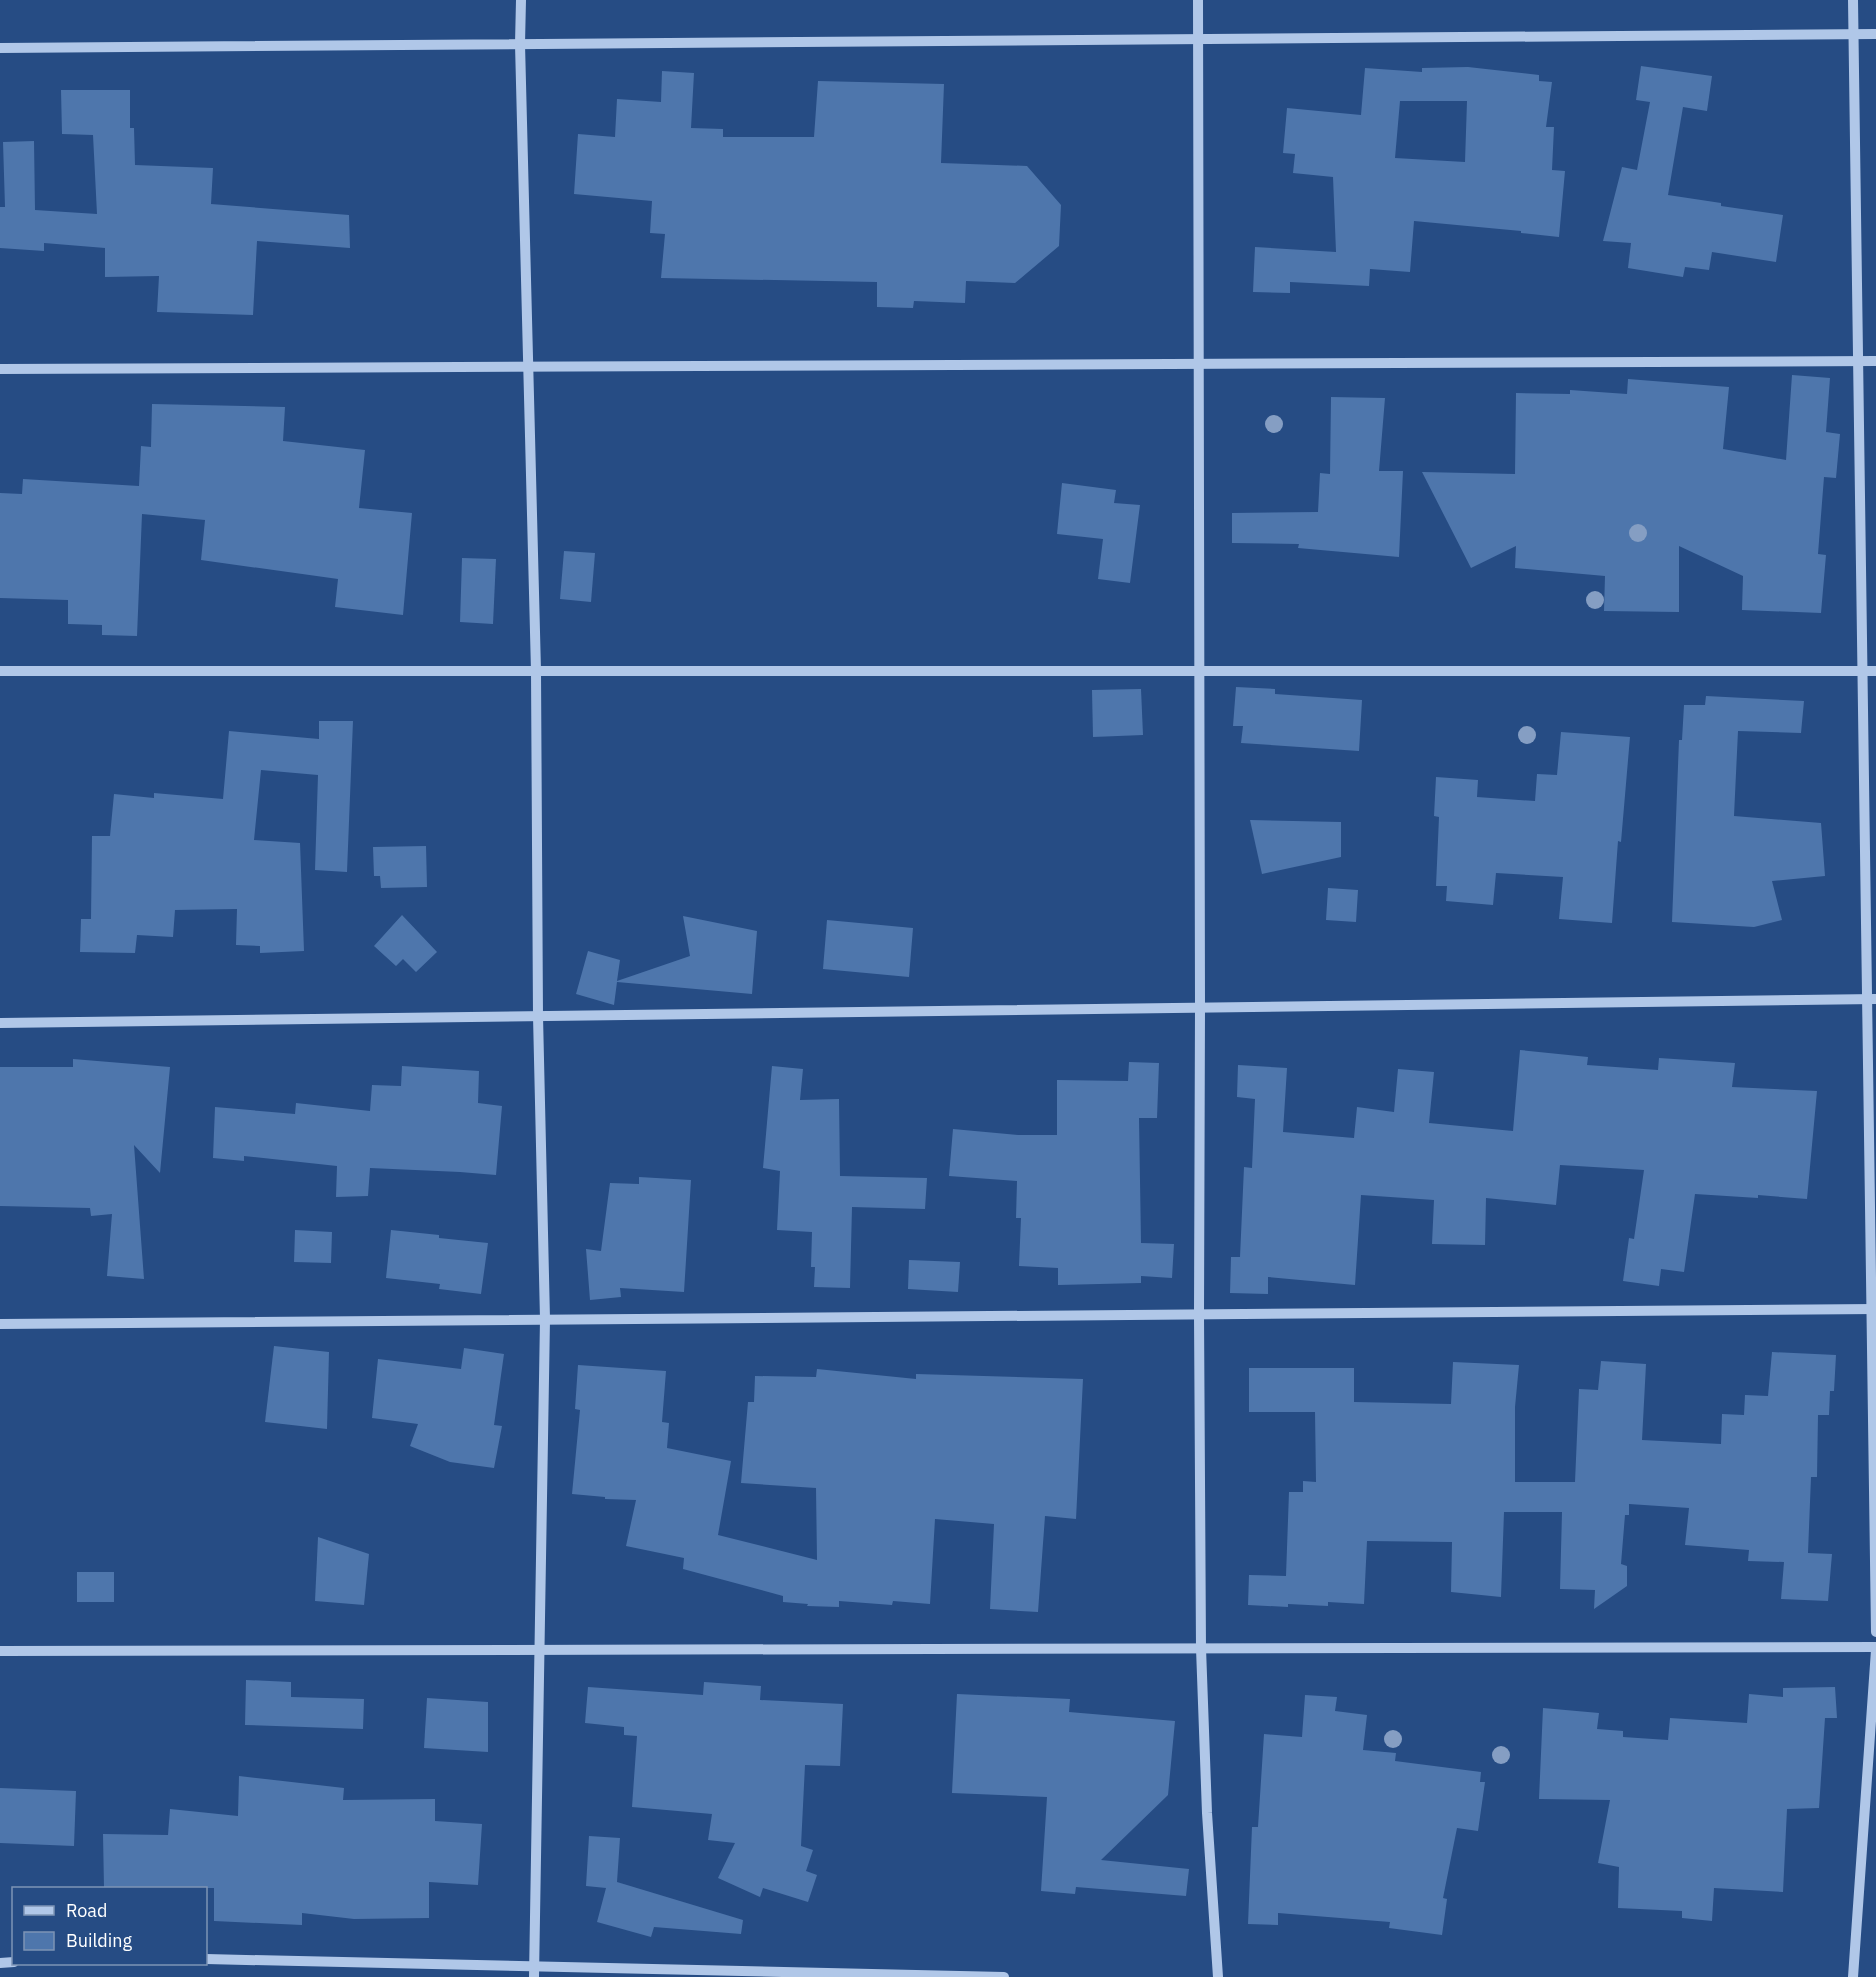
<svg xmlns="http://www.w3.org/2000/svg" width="1876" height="1977" font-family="'IBM Plex Sans',sans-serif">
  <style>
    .building { fill: #4e76ac; fill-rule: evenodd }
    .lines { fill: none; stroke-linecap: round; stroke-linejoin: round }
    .minor { stroke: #b0c7e8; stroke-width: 10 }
    .tree { fill: #859ec3 }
  </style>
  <rect width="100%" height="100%" fill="#264c84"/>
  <!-- building -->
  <g class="building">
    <path d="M1641 66 1712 76 1707 111 1683 107 1668 195 1721 203V206L1783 215 1776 262 1712 252 1709 270 1685 267 1683 277 1628 268 1631 243 1603 241 1622 167 1637 170 1650 102 1636 100Z"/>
    <path d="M1468 67 1539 75V81L1552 82 1546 127H1554L1552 170 1565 171 1559 237 1521 233V231L1414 221 1410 272 1370 269 1369 286 1290 282V293L1253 292 1255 247 1336 252 1333 177 1293 173 1295 154 1283 153 1287 108 1361 115 1365 68 1422 72V68ZM1400 101H1467L1465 162 1395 158Z"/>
    <path d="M662 71 694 73 691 128 723 129V137H814L818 81 944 84 941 163 1027 166 1061 205 1059 246 1015 283 966 281 965 303 914 301 913 308 877 307V282L661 278 665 234 650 233 652 201 574 194 578 134 615 137 617 99 661 102Z"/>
    <path d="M61 90H130V128H134L135 165 213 168 211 204 349 215 350 248 257 241 253 315 157 312 159 276 105 277V248L44 243V251L0 248V207H5L3 142 34 141 35 210 97 214 93 135 62 134Z"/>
    <path d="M1792 375 1830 378 1826 432 1840 434 1836 478 1824 477 1818 554 1826 555 1821 613 1742 610 1743 576 1679 546V612L1604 611 1605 576 1515 568 1516 546 1471 568 1422 472 1515 474 1516 393 1570 394V390L1627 394 1628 379 1729 387 1723 449 1786 460Z"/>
    <path d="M1331 397 1385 398 1379 471H1403L1399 557 1298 548 1299 544 1232 543V513L1318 512 1320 473 1330 474Z"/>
    <path d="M152 404 285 407 283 441 365 450 359 508 412 513 403 615 335 607 338 579 201 560 205 520 142 514 137 636 102 635V625L68 624V600L0 598V493L22 494 23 479 139 486 141 446 151 447Z"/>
    <path d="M1062 483 1116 490 1114 503 1140 505 1130 583 1098 579 1103 539 1057 534Z"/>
    <path d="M564 551 595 553 591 602 560 599Z"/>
    <path d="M462 558 496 559 493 624 460 622Z"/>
    <path d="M1236 687 1275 689V694L1362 700 1359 751 1241 743 1243 726H1233Z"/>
    <path d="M1141 689 1143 735 1093 737 1092 690Z"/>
    <path d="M1706 696 1804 701 1801 733 1738 731 1734 816 1821 823 1825 876 1772 881 1782 920 1754 927 1672 922 1679 740H1682L1684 705H1705Z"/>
    <path d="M319 721H353L347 872 315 870 318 775 261 770 254 840 300 843 304 951 260 953V946L236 945 237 909 175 910 173 937 137 935 135 953 80 952 81 919H91L92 836H110L114 794 154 798V793L223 799 229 731 319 739Z"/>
    <path d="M1561 732 1630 737 1621 842 1618 841 1612 923 1559 919 1563 877 1496 873 1493 905 1446 901 1447 886H1436L1439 817 1434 816 1436 777 1478 780 1477 797 1535 801 1537 774 1557 775Z"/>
    <path d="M1250 820 1341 822V857L1262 874Z"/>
    <path d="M426 846 427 887 381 888 380 876H374L373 847Z"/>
    <path d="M1328 888 1358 890 1356 922 1326 920Z"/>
    <path d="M402 915 437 952 416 972 403 959 396 966 374 946Z"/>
    <path d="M683 916 757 931 752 994 617 982 614 1005 576 994 588 951 620 960 617 981 690 956Z"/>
    <path d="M827 920 913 928 909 977 823 969Z"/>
    <path d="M1520 1050 1588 1057 1587 1065 1658 1070 1659 1058 1735 1063 1732 1087 1817 1091 1807 1199 1758 1195V1198L1695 1194 1684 1272 1661 1269 1659 1286 1623 1281 1629 1238 1634 1239 1644 1170 1560 1165 1556 1205 1486 1198 1485 1245 1432 1244 1434 1200 1361 1195 1355 1285 1268 1277V1294L1230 1293 1231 1257H1240L1244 1167 1252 1168 1255 1099 1237 1097 1238 1065 1287 1068 1283 1132 1354 1138 1357 1107 1394 1112 1398 1069 1434 1072 1429 1123 1513 1131Z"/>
    <path d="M73 1059 170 1067 160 1173 134 1145 144 1279 107 1276 112 1214 91 1216 90 1208 0 1206V1067H73Z"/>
    <path d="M1129 1062 1159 1063 1157 1118H1139L1141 1243 1174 1244 1172 1278 1141 1276V1283L1058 1285V1268L1019 1266 1021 1218H1016L1017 1181 949 1176 953 1129 1018 1135H1057V1080L1128 1081Z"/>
    <path d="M402 1066 479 1071 478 1103 502 1106 496 1175 460 1172 370 1168 368 1196 336 1197 337 1166 244 1156V1161L213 1158 215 1107 295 1114 296 1103 370 1111 372 1085 401 1086Z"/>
    <path d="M772 1066 803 1069 800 1100 839 1099 840 1176 927 1178 925 1209 852 1207 850 1288 814 1287 815 1267H811L812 1232 777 1230 780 1171 763 1168Z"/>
    <path d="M639 1177 691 1180 684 1292 620 1288 621 1297 590 1300 586 1249 601 1251 610 1183 639 1184Z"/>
    <path d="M295 1230 332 1232 331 1263 294 1262Z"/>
    <path d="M391 1230 439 1235V1238L488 1243 481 1294 439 1289 440 1284 386 1278Z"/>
    <path d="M909 1260 960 1262 958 1292 908 1289Z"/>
    <path d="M274 1346 329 1352 327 1429 265 1422Z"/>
    <path d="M464 1348 504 1354 494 1425 502 1426 494 1468 450 1462 410 1446 418 1424 372 1418 378 1359 461 1369Z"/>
    <path d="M1772 1352 1836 1355 1834 1391H1830L1829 1415H1818L1817 1477H1811L1808 1553 1832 1554 1828 1601 1781 1599 1784 1562 1748 1561 1749 1550 1685 1545 1689 1508 1629 1504V1515H1625L1621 1564 1627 1566V1586L1594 1609 1595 1590 1560 1589 1562 1512H1504L1501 1597 1451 1592 1452 1542 1367 1541 1364 1604 1328 1602V1606L1288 1604V1607L1248 1605 1249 1575 1286 1576 1289 1492H1303V1481L1316 1482 1315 1412H1249V1368H1354V1402L1451 1404 1453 1362 1519 1365 1515 1407V1482H1575L1579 1389 1598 1390 1601 1361 1646 1364 1642 1440 1721 1444 1722 1414 1744 1415 1745 1395 1768 1396Z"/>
    <path d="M578 1365 666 1371 662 1422 669 1423 667 1448 731 1461 718 1535 817 1560 816 1488 741 1483 748 1402H754L755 1376 816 1377 817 1369 916 1379V1374L1083 1379 1076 1519 1045 1516 1038 1612 990 1609 994 1524 935 1519 930 1604 893 1601 892 1605 839 1601V1607L807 1606 808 1604 783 1602V1596L683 1569 684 1558 626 1546 636 1500 605 1499V1497L572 1494 580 1410 575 1409Z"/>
    <path d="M318 1537 369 1554 364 1605 315 1601Z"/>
    <rect x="77" y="1572" width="37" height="30"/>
    <path d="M246 1680 291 1682V1697L364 1699 363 1729 245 1725Z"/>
    <path d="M704 1682 761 1686 760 1700 843 1704 840 1766 805 1765 801 1846 813 1850 806 1871 817 1875 808 1902 763 1888 760 1897 718 1878 735 1843 708 1840 712 1814 632 1807 637 1736 624 1735V1727L585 1723 588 1687 703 1695Z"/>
    <path d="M1835 1687 1837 1718H1825L1819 1808 1787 1809 1783 1892 1714 1888 1712 1921 1682 1918V1911L1618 1908 1619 1867 1598 1863 1610 1800 1539 1799 1543 1708 1599 1713 1597 1729 1623 1731V1737L1668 1740 1670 1718 1747 1723 1749 1694 1783 1697V1688Z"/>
    <path d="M957 1694 1070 1699 1069 1712 1175 1721 1168 1795 1101 1860 1189 1869 1186 1896 1076 1887 1075 1894 1041 1891 1047 1797 952 1793Z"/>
    <path d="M1305 1695 1337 1697 1335 1711 1367 1715 1363 1750 1396 1753 1395 1761 1481 1772 1480 1782H1485L1478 1831 1457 1828 1443 1898 1447 1899 1442 1935 1389 1928 1390 1922 1278 1913V1925L1248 1924 1252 1827H1258L1264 1734 1302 1737Z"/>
    <path d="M427 1698 488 1702V1752L424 1748Z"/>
    <path d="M239 1776 344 1788 343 1800 435 1799V1821L482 1824 478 1885 429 1882V1918L354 1919 302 1913V1925L214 1921V1888H104L103 1834 168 1835 170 1809 238 1816Z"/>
    <path d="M0 1788 76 1791 74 1846 0 1843Z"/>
    <path d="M589 1836 620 1838 617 1882 743 1920 741 1934 654 1927 651 1937 597 1922 606 1888 586 1886Z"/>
  </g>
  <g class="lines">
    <!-- minor -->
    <g class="minor">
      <path d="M521 0 520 44 536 671 538 1016 545 1319 534 1977"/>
      <path d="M1198 0 1200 1008 1199 1315 1201 1648 1207 1813 1218 1977"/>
      <path d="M1853 0 1876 1632"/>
      <path d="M0 48 1876 34"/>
      <path d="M0 369 1876 361"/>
      <path d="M0 671H1876"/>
      <path d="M0 1023 1876 999"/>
      <path d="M0 1324 1876 1309"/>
      <path d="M0 1651 1876 1647"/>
      <path d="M206 1959 1004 1977"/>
      <path d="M0 1963 14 1962"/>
      <path d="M1853 1977 1876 1650"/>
    </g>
  </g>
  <!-- trees -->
  <g class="tree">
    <circle cx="1274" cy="424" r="9"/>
    <circle cx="1638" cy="533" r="9"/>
    <circle cx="1595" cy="600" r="9"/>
    <circle cx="1527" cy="735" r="9"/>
    <circle cx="1393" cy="1739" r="9"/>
    <circle cx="1501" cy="1755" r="9"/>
  </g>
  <!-- legend -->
  <rect x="12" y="1887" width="195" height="78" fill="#264c84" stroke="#7d94b5" stroke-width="1.5"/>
  <rect x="24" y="1906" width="30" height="9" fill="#b0c7e8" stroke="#7d94b5" stroke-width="1.5"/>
  <text x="66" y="1917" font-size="18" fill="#ffffff">Road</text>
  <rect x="24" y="1932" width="30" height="18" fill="#4e76ac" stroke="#7d94b5" stroke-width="1.5"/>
  <text x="66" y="1947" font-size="18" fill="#ffffff">Building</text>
</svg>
